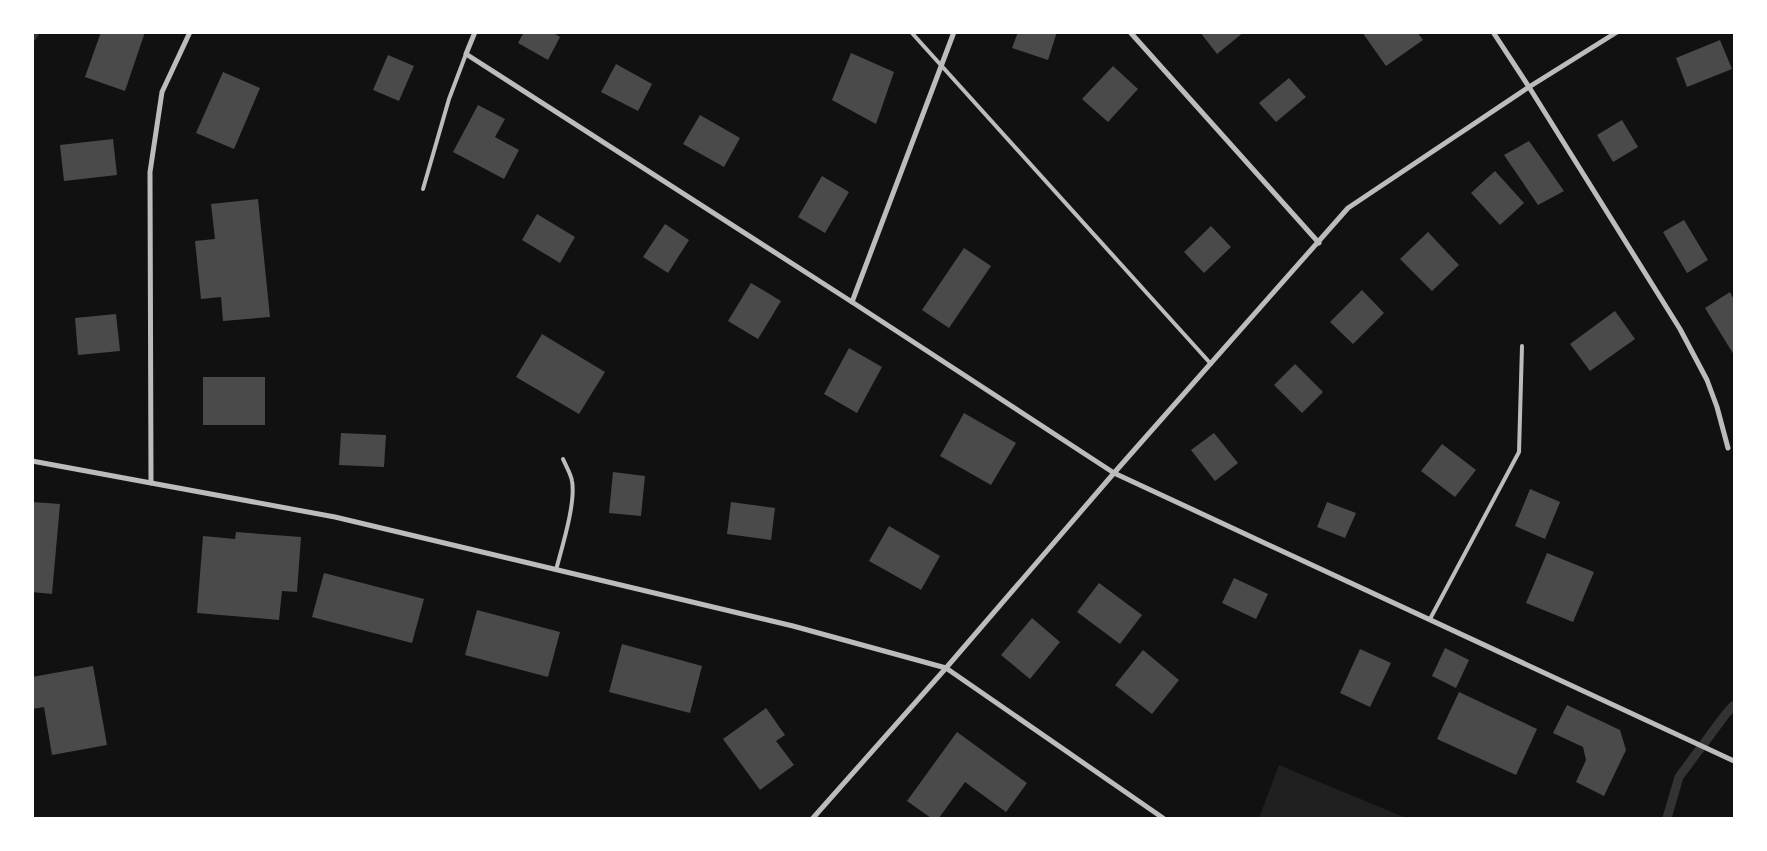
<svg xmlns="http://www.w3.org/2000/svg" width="1767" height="851" font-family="Merriweather,serif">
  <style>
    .green { fill: #202020 }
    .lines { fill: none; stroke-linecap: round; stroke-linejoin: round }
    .stream { stroke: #333; stroke-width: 9 }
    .building { fill: #4a4a4a }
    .service { stroke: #bcbcbc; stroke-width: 4 }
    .minor { stroke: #bcbcbc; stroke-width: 5 }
  </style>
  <rect width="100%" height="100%" fill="#111"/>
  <!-- green -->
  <path class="green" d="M1279 765 1406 818H1259Z"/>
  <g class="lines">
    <!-- stream -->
    <g class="stream">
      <path d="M32 37 35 32"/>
      <path d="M1667 818 1679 777 1725 715 1734 705"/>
    </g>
  </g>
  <!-- building -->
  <g class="building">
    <path d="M101 32H145L125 91 85 77Z"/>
    <path d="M524 32H552L560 37 548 60 518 43Z"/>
    <path d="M1018 32H1057L1048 60 1012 48Z"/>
    <path d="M1200 32H1244L1217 54Z"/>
    <path d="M1362 32H1417L1423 40 1386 66Z"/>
    <path d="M1720 40 1732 69 1687 87 1676 58Z"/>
    <path d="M851 53 894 72 876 124 832 100Z"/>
    <path d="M388 55 414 66 399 101 373 90Z"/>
    <path d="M616 64 652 84 638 111 601 92Z"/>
    <path d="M1113 66 1138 89 1108 122 1082 99Z"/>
    <path d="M223 72 260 88 234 149 196 133Z"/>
    <path d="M1289 78 1306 97 1276 122 1259 103Z"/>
    <path d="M478 105 505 119 495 137 519 150 504 179 453 152Z"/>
    <path d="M700 115 740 138 724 167 683 144Z"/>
    <path d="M1622 120 1638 147 1613 162 1597 135Z"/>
    <path d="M113 139 117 175 64 181 60 145Z"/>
    <path d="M1529 141 1564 191 1538 205 1504 155Z"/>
    <path d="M1495 171 1524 203 1500 225 1471 193Z"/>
    <path d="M822 176 849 192 825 233 798 217Z"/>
    <path d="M258 199 270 317 223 321 221 297 201 299 195 241 215 239 211 204Z"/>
    <path d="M537 214 575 237 560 263 522 240Z"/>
    <path d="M1684 220 1708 260 1687 273 1663 232Z"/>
    <path d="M665 224 689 240 668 273 643 257Z"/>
    <path d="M1211 226 1231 247 1204 273 1184 252Z"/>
    <path d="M1428 232 1459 265 1432 291 1400 259Z"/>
    <path d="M964 248 991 266 949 328 922 310Z"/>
    <path d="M751 283 781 301 758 339 728 321Z"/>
    <path d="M1362 290 1384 313 1353 344 1330 322Z"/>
    <path d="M1730 292 1734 300V355L1705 308Z"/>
    <path d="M1615 311 1635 339 1590 371 1570 344Z"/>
    <path d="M116 314 120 351 78 355 75 318Z"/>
    <path d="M542 334 605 372 579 414 516 377Z"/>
    <path d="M849 348 882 367 857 413 824 394Z"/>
    <path d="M1295 364 1323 392 1302 413 1274 385Z"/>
    <rect x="203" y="377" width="62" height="48"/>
    <path d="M964 413 1016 443 991 485 940 456Z"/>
    <path d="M341 433 386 435 384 467 339 465Z"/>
    <path d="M1214 433 1238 463 1215 481 1191 450Z"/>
    <path d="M1442 444 1476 470 1455 497 1421 471Z"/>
    <path d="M613 472 645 476 641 516 609 513Z"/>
    <path d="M1530 489 1560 502 1545 539 1515 526Z"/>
    <path d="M32 502 60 504 52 594 32 592Z"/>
    <path d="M731 502 775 508 771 540 727 534Z"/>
    <path d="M1327 502 1356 513 1345 538 1317 527Z"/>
    <path d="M889 526 940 556 921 590 869 561Z"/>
    <path d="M236 532 301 537 297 592 282 591 279 620 197 613 203 536 235 539Z"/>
    <path d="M1547 553 1594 572 1573 622 1526 603Z"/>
    <path d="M324 573 424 599 412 643 312 617Z"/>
    <path d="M1234 578 1268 594 1256 619 1222 603Z"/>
    <path d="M1099 583 1142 615 1120 644 1077 612Z"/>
    <path d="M477 610 560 632 548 677 465 655Z"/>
    <path d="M1032 618 1060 642 1030 679 1001 655Z"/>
    <path d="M622 644 702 666 690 713 609 692Z"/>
    <path d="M1445 648 1469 660 1456 688 1432 676Z"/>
    <path d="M1360 649 1391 663 1370 707 1340 693Z"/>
    <path d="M1143 650 1179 680 1152 714 1115 685Z"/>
    <path d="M93 666 107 745 52 755 44 707 32 709V677Z"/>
    <path d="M1459 692 1537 729 1516 775 1437 739Z"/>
    <path d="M1567 705 1620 730 1626 750 1604 796 1576 782 1586 760 1583 747 1553 733Z"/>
    <path d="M766 708 785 735 776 741 794 765 760 790 723 739Z"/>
    <path d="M957 732 1027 783 1006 812 965 782 939 818H931L907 801Z"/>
  </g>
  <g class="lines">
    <!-- service -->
    <g class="service">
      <path d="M911 32 1211 364"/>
      <path d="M423 189 449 99 466 54"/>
      <path d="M556 570C562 547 576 503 572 481 571 474 566 466 563 459"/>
      <path d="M1430 619 1519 452 1522 346"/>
    </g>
    <!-- minor -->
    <g class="minor">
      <path d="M475 32 466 54 852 302 1114 473 1734 761"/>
      <path d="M1130 32 1319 243"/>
      <path d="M1493 32 1529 87 1680 329 1707 380 1717 407 1728 448"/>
      <path d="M852 302 954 32"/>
      <path d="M32 461 335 517 793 626 946 668 1163 818"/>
      <path d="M151 483 150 172 162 92 190 32"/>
      <path d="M813 818 946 668 1114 473 1348 208 1529 87 1617 32"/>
    </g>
  </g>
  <!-- border -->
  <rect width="1767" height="851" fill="none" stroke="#ffffff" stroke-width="68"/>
</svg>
